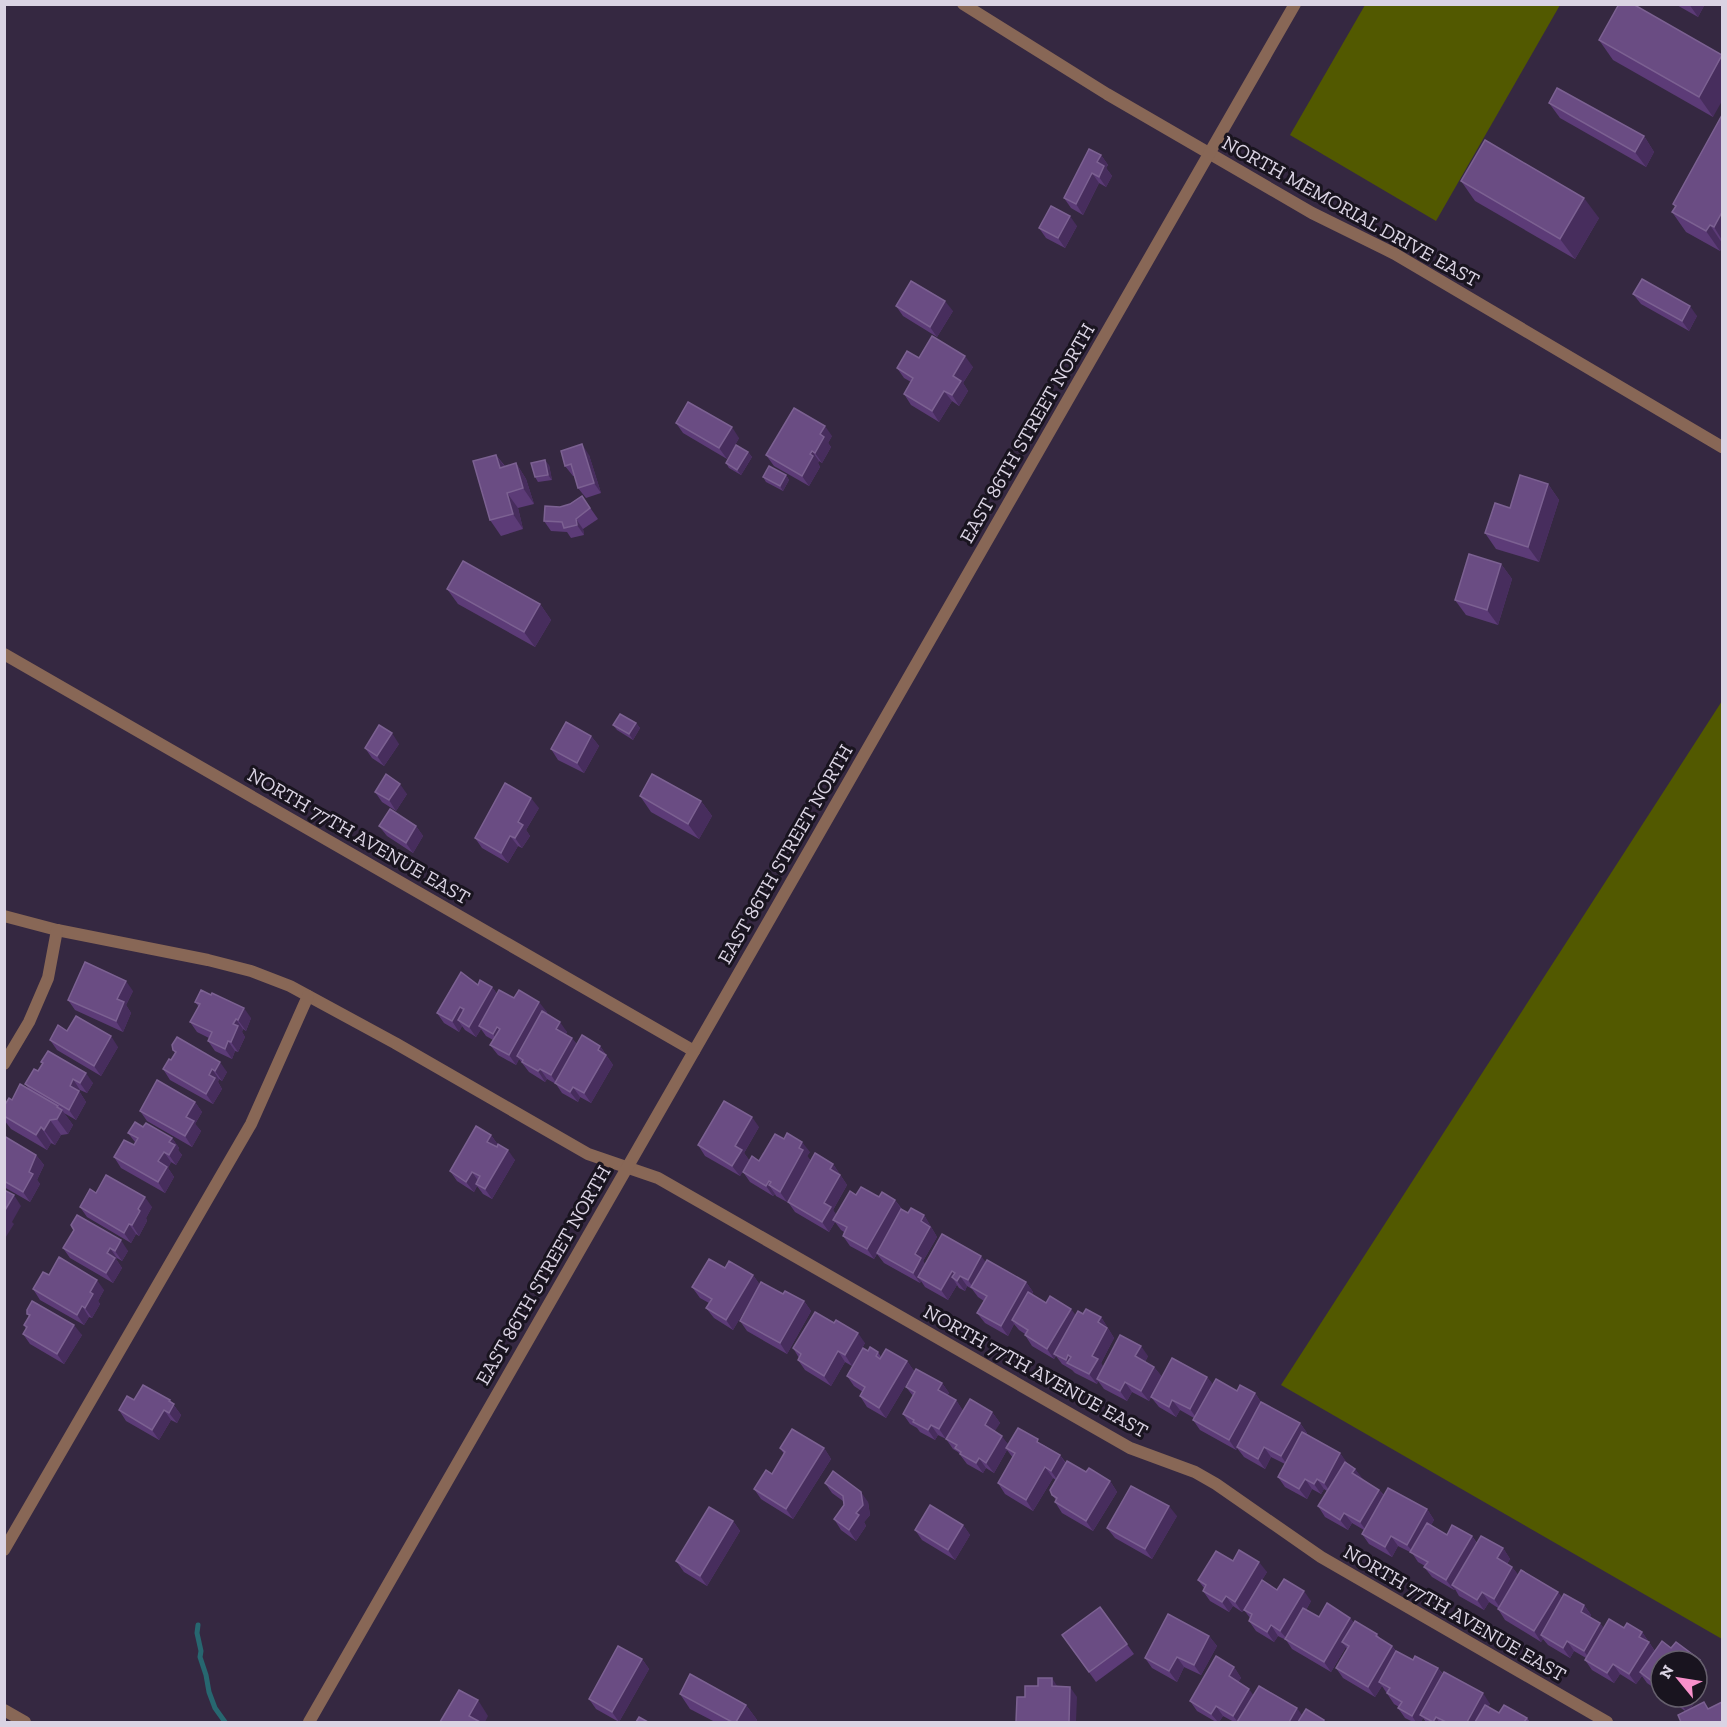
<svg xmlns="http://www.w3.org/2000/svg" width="1727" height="1727" font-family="'Zilla Slab',serif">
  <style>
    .green { fill: #525900 }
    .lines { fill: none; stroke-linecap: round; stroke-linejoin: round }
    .stream { stroke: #276770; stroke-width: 5 }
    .minor { stroke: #886756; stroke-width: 12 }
    .tertiary { stroke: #886756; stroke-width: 12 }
    .wall { fill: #5c3b77 }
    .shaded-wall { fill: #472d5d }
    .building { fill: #6a4c83; stroke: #7c6192; stroke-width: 1.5 }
    .labels { text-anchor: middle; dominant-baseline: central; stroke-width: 6; stroke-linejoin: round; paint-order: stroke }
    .street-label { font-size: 20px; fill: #dad3e3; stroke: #19141f }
  </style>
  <rect width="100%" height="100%" fill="#352841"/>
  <!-- green -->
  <g class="green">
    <path d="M1365 5H1560L1436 221 1290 135Z"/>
    <path d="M1722 701V1639L1281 1385Z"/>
  </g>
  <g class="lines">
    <!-- stream -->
    <path class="stream" d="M198 1625 197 1633 201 1651 200 1657 206 1675 209 1692 215 1708 225 1722"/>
    <!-- minor -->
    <g class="minor">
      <path d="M4 654 694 1051"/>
      <path d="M4 916 57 930 208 960 251 971 290 986 395 1043 588 1154 658 1178 1130 1448 1195 1472 1216 1484 1321 1557 1607 1722"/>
      <path d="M4 1064 29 1022 48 978 57 930"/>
      <path d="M4 1550 251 1124 308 996"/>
      <path d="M4 1710 25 1722"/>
    </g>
    <!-- tertiary -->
    <g class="tertiary">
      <path d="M963 4 1107 94 1312 213 1395 254 1722 447"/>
      <path d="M309 1722 1295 4"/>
    </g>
  </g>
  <!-- wall -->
  <g class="wall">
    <path d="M1675 4H1705L1698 17Z"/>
    <path d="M1599 40 1722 55 1713 117 1613 60Z"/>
    <path d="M1549 103 1644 136 1654 152 1646 167 1560 118Z"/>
    <path d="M1722 115V247L1720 251 1686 232 1672 212 1675 207 1673 204Z"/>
    <path d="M1101 155 1108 165 1106 168 1112 176 1106 187 1099 183 1083 215 1071 208 1064 198Z"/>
    <path d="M1461 181 1599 218 1575 259 1475 201Z"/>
    <path d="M1077 226 1065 248 1046 238 1039 228Z"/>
    <path d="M1633 294 1697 316 1689 331 1641 304Z"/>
    <path d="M896 306 953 311 937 337 903 316Z"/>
    <path d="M919 358 973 367 963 383 968 391 959 406 952 401 939 422 911 405 904 394 911 382 904 378 897 368Z"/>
    <path d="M676 423 739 438 727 459 683 433Z"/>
    <path d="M832 436 828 443 831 447 822 463 819 461 818 463 820 467 809 486 774 466 766 455Z"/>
    <path d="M748 452 752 457 741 475 729 468 726 463Z"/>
    <path d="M496 455 505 466 516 463 526 479 534 504 518 508 523 529 501 536 490 520Z"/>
    <path d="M589 455 601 493 586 498 578 488 575 476H573L565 466Z"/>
    <path d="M549 465 552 480 538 482 535 477Z"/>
    <path d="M786 475 789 480 783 491 766 482 763 477Z"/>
    <path d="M1548 484 1559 500 1539 562 1496 549 1485 533 1510 508Z"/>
    <path d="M582 496 598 519 583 529 584 535 571 538 567 532 551 531 544 521 560 507 570 504Z"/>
    <path d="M1501 564 1512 579 1498 625 1466 615 1455 600Z"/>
    <path d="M447 589 540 604 551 620 535 647 458 604Z"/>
    <path d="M636 723 640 728 633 740 617 730 613 725Z"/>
    <path d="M591 736 599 746 584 773 558 760 551 749Z"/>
    <path d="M399 744 384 766 372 758 365 748Z"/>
    <path d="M375 792 407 794 396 811 382 802Z"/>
    <path d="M640 796 701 801 712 816 699 839 651 812Z"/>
    <path d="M539 808 526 830 530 836 522 848 518 846 508 863 482 848 475 838Z"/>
    <path d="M379 826H416L423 836 413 853 387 836Z"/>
    <path d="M478 985 492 987 497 994 514 998 547 1012 546 1013 567 1032 566 1034 577 1044 600 1046 613 1065 591 1103 580 1097 578 1102 562 1093 556 1084 547 1079 545 1082 529 1072 519 1059 516 1065 498 1055 490 1045 493 1040 486 1036 481 1029 476 1037 465 1030 462 1026 459 1032 444 1023 437 1013Z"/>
    <path d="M133 991 126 1005 131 1013 123 1032 75 1010 68 1000Z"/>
    <path d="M195 1002 251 1018 246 1031 243 1029 242 1032 245 1037 238 1052 235 1051 232 1059 215 1051 208 1041 209 1038 197 1032 190 1022 199 1007Z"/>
    <path d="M50 1040 118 1047 101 1076 57 1050Z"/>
    <path d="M173 1050 227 1072 222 1081 219 1079 218 1082 222 1089 213 1104 170 1080 163 1069 171 1060 175 1053Z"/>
    <path d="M41 1062 93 1083 87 1093 80 1090 79 1091 86 1102 76 1120 64 1113 73 1125 68 1134 61 1135 55 1145 51 1143 47 1150 11 1129 4 1120V1106L12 1100 29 1089 25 1084 38 1071 43 1064Z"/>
    <path d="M195 1102 202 1112 195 1124 201 1131 192 1147 147 1121 140 1111Z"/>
    <path d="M143 1127 172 1138 179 1148 178 1150 182 1155 176 1165 171 1162 168 1168 174 1177 165 1193 121 1168 114 1157 134 1145 135 1142 128 1133Z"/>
    <path d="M759 1127 744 1153 749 1160 740 1176 705 1156 698 1145Z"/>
    <path d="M491 1135 498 1145 515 1160 492 1199 483 1194 477 1186 474 1192 457 1181 450 1171Z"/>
    <path d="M4 1136 36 1155 44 1165 37 1180 40 1184 30 1202 4 1187Z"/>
    <path d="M810 1152 807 1156 811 1161 787 1202 776 1196 775 1194 773 1196 750 1182 743 1172 759 1161Z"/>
    <path d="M833 1164 847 1185 833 1210 836 1215 856 1195 895 1200 902 1209 908 1213 924 1215 937 1237 923 1261 925 1264 985 1262 1026 1282 1033 1292 1032 1294 1046 1303 1076 1315 1083 1314 1101 1317 1114 1338 1101 1363 1103 1367 1148 1356 1145 1362 1154 1367 1162 1377 1149 1401 1132 1392 1127 1401 1104 1389 1098 1381 1097 1384 1075 1373 1072 1370 1062 1364 1056 1356 1054 1359 1032 1346 1025 1335V1334L1019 1330 1014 1324 1008 1336 985 1323 977 1313 984 1301 978 1297 972 1289 967 1286 965 1291 959 1288 957 1285 948 1300 925 1287 921 1281 920 1283 884 1263 877 1254 874 1259 850 1246 843 1236 844 1232 841 1230 835 1222 829 1232 795 1212 788 1202Z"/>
    <path d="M96 1193 152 1207 146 1218 147 1221 139 1236 136 1234 131 1243 87 1217 80 1207Z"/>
    <path d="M74 1230 128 1251 122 1261 117 1258 116 1259 122 1268 113 1283 70 1258 63 1248Z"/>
    <path d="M725 1268 753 1275 760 1285 804 1301 811 1311 787 1354 747 1331 740 1321 758 1287 733 1330 714 1318 706 1308 709 1303 700 1298 692 1287Z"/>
    <path d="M49 1275 104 1290 98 1301 100 1304 92 1318 89 1317 84 1325 40 1300 33 1289Z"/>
    <path d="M27 1314 82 1335 64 1364 30 1344 23 1334 26 1329 24 1325 29 1316Z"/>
    <path d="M865 1343 852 1366 845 1362 831 1386 805 1370 798 1360 799 1358 793 1348Z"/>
    <path d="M868 1351 878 1352 881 1357 907 1361 914 1371 886 1418 867 1407 860 1396 863 1392 854 1386 847 1376Z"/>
    <path d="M1172 1358 1207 1377 1213 1385 1216 1379 1237 1391 1240 1385 1255 1393 1261 1402 1300 1423 1307 1433 1306 1434 1340 1453 1347 1464 1355 1469 1362 1479 1379 1490 1384 1495 1388 1488 1427 1509 1434 1520 1431 1525 1447 1535 1452 1525 1472 1536 1477 1543 1481 1536 1503 1548 1510 1559 1507 1564 1512 1567 1518 1575 1521 1570 1558 1592 1562 1598 1564 1594 1584 1605 1591 1615 1590 1617 1600 1623 1604 1629 1609 1619 1624 1628 1627 1623 1642 1632 1655 1651 1662 1641 1671 1648 1676 1642 1700 1660 1707 1670 1697 1684V1661H1661V1693L1647 1683 1642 1676 1636 1684 1620 1674 1614 1683 1592 1670 1585 1660 1586 1658 1574 1651 1570 1658 1548 1645 1543 1639 1541 1642 1505 1620 1498 1609V1608L1489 1602 1484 1610 1459 1596 1455 1589 1454 1590 1432 1577 1424 1567 1425 1566 1418 1562 1412 1553 1398 1546 1392 1557 1369 1544 1362 1534 1364 1530 1352 1523 1348 1530 1325 1517 1318 1506 1327 1491 1324 1489 1321 1494 1312 1489 1307 1499 1285 1487 1278 1477 1285 1464 1271 1457 1265 1469 1244 1457 1237 1448 1236 1450 1200 1430 1193 1420 1194 1418 1180 1410 1176 1417 1159 1407 1151 1397Z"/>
    <path d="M942 1383 949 1393 947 1396 956 1400 963 1411 992 1412 1000 1423 994 1431 1008 1444H1042L1060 1455 1066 1463 1110 1481 1117 1492 1093 1531 1062 1513 1055 1502 1056 1500 1052 1495 1056 1480 1053 1478 1033 1511 1005 1494 998 1483 1013 1458 1007 1450 994 1473 986 1468 983 1473 967 1464 958 1452 953 1449 946 1439 938 1435 935 1440 920 1432 917 1428 910 1424 903 1414 913 1396 906 1387Z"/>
    <path d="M134 1400H170L181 1415 177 1423 171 1420 159 1440 126 1421 119 1410Z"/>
    <path d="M780 1448H824L831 1459 793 1519 761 1499 754 1489 772 1474 784 1454Z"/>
    <path d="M825 1483 868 1502 870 1515 864 1522 866 1526 856 1541 841 1530 834 1519 844 1505 843 1501 832 1493Z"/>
    <path d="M1177 1516 1152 1559 1115 1538 1107 1528Z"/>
    <path d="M733 1521 740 1531 707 1586 684 1572 676 1561Z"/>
    <path d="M963 1525 970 1535 955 1560 922 1540 915 1530Z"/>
    <path d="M1233 1561 1267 1572 1262 1580 1277 1590 1311 1601 1306 1610 1319 1617 1350 1618 1354 1623 1377 1634 1381 1640 1392 1646 1396 1651 1413 1660 1438 1668 1443 1674 1490 1704 1488 1707 1499 1713 1527 1718 1530 1722H1426L1423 1718 1421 1722H1413L1405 1718 1398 1708 1399 1707 1394 1704 1382 1686 1375 1697 1343 1678 1336 1668 1347 1649 1346 1647 1331 1672 1292 1649 1286 1640 1278 1636 1274 1642 1256 1631 1249 1621 1250 1618 1244 1610 1242 1612 1233 1606 1229 1612 1210 1601 1203 1591 1204 1588 1198 1580Z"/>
    <path d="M1100 1607 1134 1654 1096 1682 1062 1635Z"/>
    <path d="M1209 1636 1217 1646 1201 1675 1184 1667 1177 1682 1152 1668 1145 1658Z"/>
    <path d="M642 1659 649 1669 619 1722 596 1709 589 1699Z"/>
    <path d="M1234 1667 1241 1678 1238 1682 1253 1695 1302 1715 1324 1720 1326 1722H1234L1223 1716 1219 1722H1216L1197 1711 1190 1701Z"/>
    <path d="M680 1694 746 1705 757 1720 756 1722H715L690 1709Z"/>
    <path d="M1666 1697H1697L1698 1698 1690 1709H1709L1722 1722 1685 1711Z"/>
  </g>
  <!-- shaded-wall -->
  <g class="shaded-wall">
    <path d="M1689 4H1705L1698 17Z"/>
    <path d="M1722 56V101L1713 117 1699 97Z"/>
    <path d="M1644 136 1654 152 1646 167 1635 152Z"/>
    <path d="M1101 155 1108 165 1106 168 1112 176 1106 187 1099 177 1097 162Z"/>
    <path d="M1092 173 1099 183 1083 215 1076 204Z"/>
    <path d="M1584 198 1599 218 1575 259 1560 239Z"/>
    <path d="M1722 212V240L1714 227Z"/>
    <path d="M1070 216 1077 226 1065 248 1058 238Z"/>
    <path d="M1710 225 1722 243V247L1720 251 1706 231Z"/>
    <path d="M945 301 953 311 937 337 930 327Z"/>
    <path d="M1690 306 1697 316 1689 331 1682 321Z"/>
    <path d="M965 356 973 367 963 383 968 391 959 406 952 395 953 376Z"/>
    <path d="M944 391 952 401 939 422 932 411Z"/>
    <path d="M825 426 832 436 828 443 831 447 822 463 815 453 820 434Z"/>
    <path d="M732 427 739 438 727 459 719 448Z"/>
    <path d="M582 444 589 455 601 493 594 483Z"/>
    <path d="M812 451 819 461 818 463 820 467 809 486 802 476Z"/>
    <path d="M748 452 752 457 741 475 737 470Z"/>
    <path d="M496 455 507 470 500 468Z"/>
    <path d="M545 460 549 465 552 480 548 475Z"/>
    <path d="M516 463 526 479 534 504 523 488Z"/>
    <path d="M786 475 789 480 783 491 780 486Z"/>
    <path d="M1548 484 1559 500 1539 562 1528 547Z"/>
    <path d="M507 493 518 508 523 529 513 514Z"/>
    <path d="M576 519 583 529 584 535 577 525Z"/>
    <path d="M1501 564 1512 579 1498 625 1487 610Z"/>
    <path d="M540 604 551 620 535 647 524 632Z"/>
    <path d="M636 723 640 728 633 740 629 734Z"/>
    <path d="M392 733 399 744 384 766 377 756Z"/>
    <path d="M591 736 599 746 584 773 577 763Z"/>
    <path d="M400 784 407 794 396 811 389 800Z"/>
    <path d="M531 798 539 808 526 830 530 836 522 848 515 838 518 822Z"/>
    <path d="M701 801 712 816 699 839 688 824Z"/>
    <path d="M416 826 423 836 413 853 406 843Z"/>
    <path d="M510 836 518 846 508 863 501 853Z"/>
    <path d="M126 981 133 991 126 1005 131 1013 123 1032 116 1021 117 999Z"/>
    <path d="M492 987 499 997 479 1026 481 1029 476 1037 469 1027Z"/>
    <path d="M539 1002 547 1012 520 1058 517 1056 519 1059 516 1065 509 1055Z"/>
    <path d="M460 1007 467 1017 458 1020 462 1026 459 1032 452 1021Z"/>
    <path d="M244 1008 251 1018 246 1031 238 1020Z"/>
    <path d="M236 1019 243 1029 242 1032 245 1037 238 1052 231 1042 233 1024Z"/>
    <path d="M560 1022 567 1032 563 1039 556 1029Z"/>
    <path d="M497 1027 504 1037 500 1044 493 1034Z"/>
    <path d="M111 1036 118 1047 101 1076 94 1066Z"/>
    <path d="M572 1038 580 1048 557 1084 551 1075Z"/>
    <path d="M228 1041 235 1051 232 1059 225 1049Z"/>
    <path d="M600 1046 613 1065 591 1103 584 1093 598 1050Z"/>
    <path d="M220 1062 227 1072 222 1081 215 1071Z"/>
    <path d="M212 1069 219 1079 218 1082 222 1089 213 1104 206 1094 209 1075Z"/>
    <path d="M540 1069 547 1079 545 1082 538 1071Z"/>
    <path d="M86 1073 93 1083 87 1093 80 1083Z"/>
    <path d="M73 1079 80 1090 79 1091 86 1102 76 1120 69 1110 70 1086Z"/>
    <path d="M573 1087 580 1097 578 1102 570 1092Z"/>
    <path d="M195 1102 202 1112 195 1124 201 1131 192 1147 185 1136 186 1117Z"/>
    <path d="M58 1106 61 1111 62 1110 73 1125 68 1134 57 1119Z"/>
    <path d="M752 1117 759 1127 744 1153 749 1160 740 1176 732 1166 735 1146Z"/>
    <path d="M50 1120 61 1135 55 1145 44 1130Z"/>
    <path d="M41 1127 51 1143 47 1150 36 1135Z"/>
    <path d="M491 1135 498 1145 494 1152 487 1142Z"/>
    <path d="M172 1138 179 1148 178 1150 182 1155 176 1165 169 1155V1142Z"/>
    <path d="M802 1142 810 1152 807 1156 811 1161 787 1202 780 1192Z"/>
    <path d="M508 1150 515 1160 492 1199 485 1189Z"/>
    <path d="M164 1152 171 1162 168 1168 174 1177 165 1193 158 1182V1161Z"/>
    <path d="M36 1155 44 1165 37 1180 40 1184 30 1202 23 1192 29 1172Z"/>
    <path d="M833 1164 847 1185 833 1210 838 1217 833 1220 835 1222 829 1232 822 1222 824 1203 830 1169Z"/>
    <path d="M472 1172 479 1182 476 1184 477 1186 474 1192 466 1182Z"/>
    <path d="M769 1181 774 1188 769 1185 775 1194 773 1196 766 1186Z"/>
    <path d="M14 1195 21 1206 12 1222 14 1224 4 1240V1212Z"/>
    <path d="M145 1197 152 1207 146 1218 147 1221 139 1236 132 1225 138 1209Z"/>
    <path d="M895 1200 902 1210 874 1259 867 1249Z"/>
    <path d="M924 1215 937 1237 923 1261 928 1268 918 1277 921 1281 920 1283 913 1273 915 1254 921 1221Z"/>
    <path d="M129 1224 136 1234 131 1243 124 1233Z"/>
    <path d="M121 1240 128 1251 122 1261 115 1251Z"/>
    <path d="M110 1248 117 1258 116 1259 122 1268 113 1283 106 1273 107 1253Z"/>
    <path d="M981 1256 989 1266 974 1289 968 1280Z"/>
    <path d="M952 1271 958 1280 960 1276 967 1286 965 1291 957 1281 952 1277 957 1285 948 1300 941 1290Z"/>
    <path d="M753 1275 760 1285 733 1330 726 1320Z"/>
    <path d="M97 1280 104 1290 98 1301 100 1304 92 1318 85 1308 90 1292Z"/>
    <path d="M1026 1282 1033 1292 1015 1323 1012 1320 1014 1324 1008 1336 1001 1326Z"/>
    <path d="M804 1301 811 1311 787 1354 780 1343Z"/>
    <path d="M82 1306 89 1317 84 1325 77 1315Z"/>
    <path d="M1071 1309 1079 1319 1054 1354 1056 1356 1054 1359 1047 1349Z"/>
    <path d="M1101 1317 1114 1338 1101 1363 1105 1369 1097 1379 1098 1381 1097 1384 1089 1374 1098 1322Z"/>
    <path d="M74 1325 82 1335 64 1364 57 1354Z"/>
    <path d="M858 1333 865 1343 852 1366 845 1355Z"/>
    <path d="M1141 1346 1148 1356 1142 1367 1135 1356Z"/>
    <path d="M838 1351 845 1362 831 1386 824 1376Z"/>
    <path d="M1068 1355 1076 1365 1068 1364 1066 1360Z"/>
    <path d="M907 1361 914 1371 886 1418 879 1408Z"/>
    <path d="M1154 1367 1162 1377 1149 1401 1141 1391Z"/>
    <path d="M1207 1377 1215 1387 1197 1419 1190 1409Z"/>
    <path d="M1125 1382 1132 1392 1127 1401 1120 1391Z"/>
    <path d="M942 1383 949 1393 945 1400 938 1390Z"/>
    <path d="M1255 1393 1262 1404 1236 1450 1229 1440Z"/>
    <path d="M170 1400 181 1415 177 1423 169 1413V1401Z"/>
    <path d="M956 1400 963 1411 946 1439 939 1429Z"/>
    <path d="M1172 1400 1180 1410 1176 1417 1169 1407Z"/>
    <path d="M164 1410 171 1420 159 1440 152 1430Z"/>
    <path d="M992 1412 1000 1423 992 1436 985 1425Z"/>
    <path d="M1300 1423 1307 1433 1288 1466 1281 1456Z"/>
    <path d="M931 1425 938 1435 935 1440 928 1430Z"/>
    <path d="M1002 1436 1009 1446 1006 1448 1007 1450 994 1473 986 1463Z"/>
    <path d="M1264 1447 1271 1457 1265 1469 1258 1459Z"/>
    <path d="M824 1448 831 1459 793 1519 786 1509Z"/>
    <path d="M1340 1453 1348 1464 1331 1493 1324 1483Z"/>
    <path d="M1060 1455 1067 1466 1058 1481 1051 1471Z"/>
    <path d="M979 1458 986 1468 983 1473 976 1463Z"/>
    <path d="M1045 1467 1053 1478 1033 1511 1026 1500Z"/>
    <path d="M1355 1469 1363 1479 1360 1483 1352 1473Z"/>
    <path d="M1305 1479 1312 1489 1307 1499 1299 1489Z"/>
    <path d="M1317 1479 1324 1489 1321 1494 1314 1484Z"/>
    <path d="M1110 1481 1117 1492 1093 1531 1086 1521Z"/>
    <path d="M1379 1490 1387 1500 1367 1532 1360 1522Z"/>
    <path d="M861 1492 868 1502 870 1515 864 1522 866 1526 856 1541 849 1530 856 1513Z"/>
    <path d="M1169 1506 1177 1516 1152 1559 1145 1549Z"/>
    <path d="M1427 1509 1434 1520 1415 1554 1407 1545Z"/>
    <path d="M1344 1513 1352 1523 1348 1530 1340 1520Z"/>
    <path d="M733 1521 740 1531 707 1586 700 1576Z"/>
    <path d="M963 1525 970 1535 955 1560 948 1550Z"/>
    <path d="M1391 1536 1398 1546 1392 1557 1385 1547Z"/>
    <path d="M1472 1536 1479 1547 1452 1585 1455 1589 1454 1590 1446 1580Z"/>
    <path d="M1503 1548 1510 1559 1504 1568 1497 1558Z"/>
    <path d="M1259 1562 1267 1572 1242 1612 1235 1602Z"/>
    <path d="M1512 1567 1520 1577 1501 1609 1494 1599Z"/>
    <path d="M1304 1591 1311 1601 1288 1640 1280 1631Z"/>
    <path d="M1482 1592 1489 1602 1484 1610 1477 1600Z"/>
    <path d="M1558 1592 1565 1602 1541 1635 1543 1639 1541 1642 1534 1631Z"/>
    <path d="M1226 1596 1233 1606 1229 1612 1222 1602Z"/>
    <path d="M1584 1605 1591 1615 1588 1622 1581 1612Z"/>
    <path d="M1350 1618 1358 1628 1342 1642 1346 1647 1331 1672 1324 1662Z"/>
    <path d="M1600 1623 1607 1633 1591 1661 1584 1651Z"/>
    <path d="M1271 1625 1278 1636 1274 1642 1267 1632Z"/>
    <path d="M1642 1632 1656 1653 1640 1672 1642 1676 1636 1684 1629 1674 1639 1637Z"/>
    <path d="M1209 1636 1217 1646 1201 1675 1194 1665Z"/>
    <path d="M1567 1641 1574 1651 1570 1658 1563 1648Z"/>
    <path d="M1392 1646 1399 1657 1379 1682 1382 1686 1375 1697 1368 1687Z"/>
    <path d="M1177 1657 1184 1667 1177 1682 1169 1671Z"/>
    <path d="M642 1659 649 1669 619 1722 612 1712Z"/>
    <path d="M1700 1660 1707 1670 1697 1684V1664Z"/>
    <path d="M1613 1664 1620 1674 1614 1683 1607 1673Z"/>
    <path d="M1234 1667 1241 1678 1236 1687 1229 1676Z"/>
    <path d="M1438 1668 1446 1679 1420 1715 1423 1718 1421 1722H1416L1412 1716Z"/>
    <path d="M1052 1678 1059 1689 1052 1686Z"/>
    <path d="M1070 1687 1077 1697 1076 1722H1069Z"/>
    <path d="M1249 1689 1256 1699 1238 1722 1233 1716Z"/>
    <path d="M1483 1693 1490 1704 1479 1722H1467Z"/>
    <path d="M1697 1696 1698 1698 1687 1713 1680 1702 1684 1697H1697Z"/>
    <path d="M478 1700 488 1716 485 1722H473L469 1716Z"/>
    <path d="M746 1705 757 1720 756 1722H736Z"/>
    <path d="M1216 1706 1223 1716 1219 1722H1218L1211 1714Z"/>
    <path d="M1297 1708 1305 1719 1302 1722H1289Z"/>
    <path d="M1436 1717 1439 1722H1433Z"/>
  </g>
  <!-- building -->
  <g class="building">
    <path d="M1619 4H1633L1722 55 1699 97 1599 40Z"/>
    <path d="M1557 88 1644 136 1635 152 1549 103Z"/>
    <path d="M1722 115V212L1714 227 1710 225 1706 231 1672 212 1676 206 1673 204Z"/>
    <path d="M1485 140 1584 198 1560 239 1461 181Z"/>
    <path d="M1089 149 1101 155 1097 162 1104 166 1099 177 1092 173 1076 204 1064 198Z"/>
    <path d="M1051 206 1070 216 1058 238 1039 228Z"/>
    <path d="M1642 279 1690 306 1682 321 1633 294Z"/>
    <path d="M911 281 945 301 930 327 896 306Z"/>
    <path d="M932 336 965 356 953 376 961 381 952 395 944 391 932 411 904 394 913 378 897 368 907 351 919 358Z"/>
    <path d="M688 402 732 427 719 448 676 423Z"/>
    <path d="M794 408 825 426 820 434 824 437 815 453 812 451 810 454 813 456 802 476 766 455Z"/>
    <path d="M582 444 594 483 578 488 571 464 565 466 561 451Z"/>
    <path d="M736 445 748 452 737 470 726 463Z"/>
    <path d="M496 455 500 468 516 463 523 488 507 493 513 514 490 520 473 461Z"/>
    <path d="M545 460 548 475 535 477 531 463Z"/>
    <path d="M769 466 786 475 780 486 763 477Z"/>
    <path d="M1520 475 1548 484 1528 547 1485 533 1495 503 1510 508Z"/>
    <path d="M582 496 590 508 576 519 577 525 564 528 562 522 544 521 545 506 560 507 570 504Z"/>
    <path d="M1469 554 1501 564 1487 610 1455 600Z"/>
    <path d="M463 561 540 604 524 632 447 589Z"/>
    <path d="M620 714 636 723 629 734 613 725Z"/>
    <path d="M566 722 591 736 577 763 551 749Z"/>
    <path d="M379 725 392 733 377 756 365 748Z"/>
    <path d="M386 774 400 784 389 800 375 792Z"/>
    <path d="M652 774 701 801 688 824 640 796Z"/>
    <path d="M505 783 531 798 518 822 523 825 515 838 510 836 501 853 475 838Z"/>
    <path d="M390 809 416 826 406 843 379 826Z"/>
    <path d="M85 962 126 981 117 999 124 1002 116 1021 68 1000Z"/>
    <path d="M461 972 478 985 480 980 492 987 469 1027 458 1020 464 1009 460 1007 452 1021 437 1013Z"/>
    <path d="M201 990 211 995 212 993 244 1008 238 1020 236 1019 233 1024 238 1026 231 1042 228 1041 225 1049 208 1041 212 1032 190 1022 200 1004 195 1002Z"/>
    <path d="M499 990 514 998 519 990 539 1002 509 1055 490 1045 500 1029 497 1027 493 1034 479 1026Z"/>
    <path d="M542 1011 560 1022 556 1029 572 1038 551 1075 540 1069 538 1071 522 1062 523 1060 517 1056Z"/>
    <path d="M76 1016 111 1036 94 1066 50 1040 58 1025 67 1031Z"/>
    <path d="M582 1035 600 1046 598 1050 606 1055 584 1093 573 1087 570 1092 555 1083Z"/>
    <path d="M177 1037 220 1062 215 1071 212 1069 209 1075 215 1078 206 1094 163 1069 169 1059 171 1060 176 1052 173 1050 172 1045Z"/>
    <path d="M48 1051 86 1073 80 1083 73 1079 70 1086 79 1091 69 1110 25 1084 34 1069 38 1071 43 1063 41 1062Z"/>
    <path d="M157 1080 195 1102 186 1117 194 1121 185 1136 140 1111Z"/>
    <path d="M20 1084 58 1106 57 1107 62 1110 57 1119 50 1120 44 1130 41 1127 36 1135 4 1116V1106L9 1098 12 1100Z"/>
    <path d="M724 1101 752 1117 735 1146 742 1150 732 1166 698 1145Z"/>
    <path d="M135 1122 143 1127 146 1123 172 1138 169 1142 175 1145 169 1155 164 1152 158 1161 167 1167 158 1182 114 1157 124 1140 134 1145 138 1138 128 1133Z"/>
    <path d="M476 1126 491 1135 487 1142 497 1147 498 1144 508 1150 485 1189 476 1184 480 1176 472 1172 466 1182 450 1171Z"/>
    <path d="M787 1133 802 1142 799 1148 803 1150 780 1192 769 1185 771 1182 769 1181 766 1186 743 1172 752 1156 759 1161 775 1134 784 1139Z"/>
    <path d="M4 1136 36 1155 29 1172 33 1174 23 1192 4 1181Z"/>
    <path d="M815 1153 833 1164 830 1169 840 1175 824 1203 831 1207 822 1222 788 1202Z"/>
    <path d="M106 1175 145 1197 138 1209 140 1211 132 1225 129 1224 124 1233 80 1207 90 1189 96 1193Z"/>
    <path d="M861 1187 879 1197 882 1192 895 1200 867 1249 843 1236 847 1227 833 1220 850 1191 856 1195Z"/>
    <path d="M4 1190 14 1195 4 1212Z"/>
    <path d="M911 1208 924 1215 921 1221 930 1227 915 1254 921 1258 913 1273 877 1253 901 1209 908 1213Z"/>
    <path d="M77 1215 121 1240 115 1251 110 1248 107 1253 115 1258 106 1273 63 1248 74 1230 71 1225Z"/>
    <path d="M942 1234 981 1256 968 1280 960 1276 957 1281 952 1277 955 1273 952 1271 941 1290 918 1277Z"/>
    <path d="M59 1257 97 1280 90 1292 93 1294 85 1308 82 1306 77 1315 33 1289 43 1272 49 1275Z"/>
    <path d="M709 1259 725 1268 729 1261 753 1275 726 1320 706 1308 712 1299 692 1287Z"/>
    <path d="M987 1260 1026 1282 1001 1326 977 1313 987 1296 971 1287Z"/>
    <path d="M761 1282 783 1294 785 1291 804 1301 780 1343 740 1321Z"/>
    <path d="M1028 1292 1046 1303 1050 1296 1071 1309 1047 1349 1025 1335 1028 1330 1012 1320Z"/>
    <path d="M32 1301 74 1325 57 1354 23 1334 27 1327 24 1325 30 1315 27 1314V1310Z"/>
    <path d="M1086 1309 1101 1317 1098 1322 1107 1328 1092 1356 1098 1359 1089 1374 1067 1363 1071 1357 1068 1355 1066 1360 1054 1354 1078 1311 1083 1314Z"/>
    <path d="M815 1312 834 1323 836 1320 858 1333 845 1355 838 1351 824 1376 798 1360 801 1354 793 1348Z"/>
    <path d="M1120 1335 1141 1346 1135 1356 1154 1367 1141 1391 1125 1382 1120 1391 1097 1379Z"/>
    <path d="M870 1347 878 1352 876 1356 880 1359 886 1349 907 1361 879 1408 860 1396 865 1387 847 1376 863 1348 868 1351Z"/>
    <path d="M1172 1358 1207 1377 1190 1409 1172 1400 1169 1407 1151 1397Z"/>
    <path d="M916 1369 942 1383 938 1390 956 1400 939 1429 931 1425 928 1430 913 1422 914 1420 903 1414 915 1392 906 1387Z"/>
    <path d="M1216 1379 1237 1391 1240 1385 1255 1393 1229 1440 1193 1420Z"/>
    <path d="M143 1385 170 1400 169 1401 174 1404 169 1413 164 1410 152 1430 119 1410 127 1396 134 1400Z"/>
    <path d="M970 1399 992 1412 985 1425 1002 1436 986 1463 979 1458 976 1463 960 1454 961 1452 955 1448 957 1445 946 1439Z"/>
    <path d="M1261 1402 1300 1423 1281 1456 1264 1447 1258 1459 1237 1447Z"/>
    <path d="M1018 1428 1038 1439 1037 1442 1060 1455 1051 1471 1045 1467 1026 1500 998 1483 1015 1453 1006 1448Z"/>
    <path d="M792 1429 824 1448 786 1509 754 1489 766 1470 772 1474 785 1452 780 1448Z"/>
    <path d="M1302 1432 1340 1453 1324 1483 1317 1479 1314 1484 1305 1479 1299 1489 1278 1477Z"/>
    <path d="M1067 1461 1086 1472 1089 1468 1110 1481 1086 1521 1055 1502 1057 1498 1052 1495 1050 1490Z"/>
    <path d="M1345 1462 1355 1469 1352 1473 1379 1490 1360 1522 1344 1513 1340 1520 1318 1506Z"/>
    <path d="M833 1471 861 1492 863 1505 856 1513 859 1515 849 1530 834 1519 844 1505 843 1496 825 1483Z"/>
    <path d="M1131 1486 1169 1506 1145 1549 1107 1528Z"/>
    <path d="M1388 1488 1427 1509 1407 1545 1391 1536 1385 1547 1362 1534Z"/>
    <path d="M930 1505 963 1525 948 1550 915 1530Z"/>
    <path d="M709 1507 733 1521 700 1576 676 1561Z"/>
    <path d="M1427 1523 1447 1535 1452 1525 1472 1536 1446 1580 1424 1567 1428 1562 1410 1552Z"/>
    <path d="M1481 1536 1503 1548 1497 1558 1512 1567 1494 1599 1482 1592 1477 1600 1452 1585Z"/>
    <path d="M1239 1550 1259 1562 1235 1602 1226 1596 1222 1602 1203 1591 1206 1585 1198 1580 1216 1551 1233 1561Z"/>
    <path d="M1521 1570 1558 1592 1534 1631 1498 1609Z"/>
    <path d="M1284 1579 1304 1591 1280 1631 1271 1625 1267 1632 1249 1621 1252 1614 1244 1610 1262 1580 1277 1590Z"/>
    <path d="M1564 1594 1584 1605 1581 1612 1600 1623 1584 1651 1567 1641 1563 1648 1541 1635Z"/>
    <path d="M1327 1603 1350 1618 1324 1662 1285 1639 1303 1608 1319 1617Z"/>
    <path d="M1100 1607 1127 1644 1089 1672 1062 1635Z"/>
    <path d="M1168 1614 1209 1636 1194 1665 1177 1657 1169 1671 1145 1658Z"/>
    <path d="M1609 1619 1624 1628 1627 1623 1642 1632 1639 1637 1649 1642 1629 1674 1613 1664 1607 1673 1585 1660Z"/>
    <path d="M1355 1621 1377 1634 1376 1636 1392 1646 1368 1687 1336 1668 1349 1646 1342 1642Z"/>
    <path d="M1662 1641 1671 1648 1676 1642 1700 1660 1697 1664V1661H1661V1688L1640 1672Z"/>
    <path d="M618 1646 642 1659 612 1712 589 1699Z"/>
    <path d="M1396 1651 1413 1660 1415 1656 1438 1668 1412 1716 1398 1708 1402 1702 1387 1693 1390 1688 1379 1682Z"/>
    <path d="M1216 1656 1234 1667 1229 1676 1249 1689 1233 1716 1216 1706 1211 1714 1190 1701Z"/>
    <path d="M1444 1672 1483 1693 1467 1722H1446L1436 1717 1433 1722 1420 1715Z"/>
    <path d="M690 1674 746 1705 736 1722H732L680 1694Z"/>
    <path d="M1038 1678H1052V1686L1070 1687 1069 1722H1016L1017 1697H1025V1686H1038Z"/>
    <path d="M1259 1686 1297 1708 1289 1722H1237Z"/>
    <path d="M459 1690 478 1700 469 1716 480 1722H440Z"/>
    <path d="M1673 1697H1684L1680 1702Z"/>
    <path d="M1704 1702 1708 1709 1722 1702V1722H1681L1678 1715Z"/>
    <path d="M1485 1705 1499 1713 1504 1705 1527 1718 1524 1722H1475Z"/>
    <path d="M1306 1709 1324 1720 1323 1722H1324H1298Z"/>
    <path d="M639 1717 648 1722H636Z"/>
  </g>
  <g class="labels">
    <!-- street labels -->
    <g class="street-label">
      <text transform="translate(1351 211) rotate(29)">NORTH MEMORIAL DRIVE EAST</text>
      <text transform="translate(1027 433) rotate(-60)">EAST 86TH STREET NORTH</text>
      <text transform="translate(359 836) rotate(30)">NORTH 77TH AVENUE EAST</text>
      <text transform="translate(785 854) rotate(-60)">EAST 86TH STREET NORTH</text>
      <text transform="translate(543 1275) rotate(-60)">EAST 86TH STREET NORTH</text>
      <text transform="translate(1036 1371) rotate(29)">NORTH 77TH AVENUE EAST</text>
      <text transform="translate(1455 1613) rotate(30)">NORTH 77TH AVENUE EAST</text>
    </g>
  </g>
  <!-- border -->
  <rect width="1727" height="1727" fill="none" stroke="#dad3e3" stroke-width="12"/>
  <!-- north arrow -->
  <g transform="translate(1679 1679) rotate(300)"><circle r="28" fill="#19141f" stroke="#66606d" stroke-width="1.5"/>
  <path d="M0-4.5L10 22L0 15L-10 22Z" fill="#f890cb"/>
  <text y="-9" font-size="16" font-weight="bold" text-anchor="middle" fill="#dad3e3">N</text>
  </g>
</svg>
